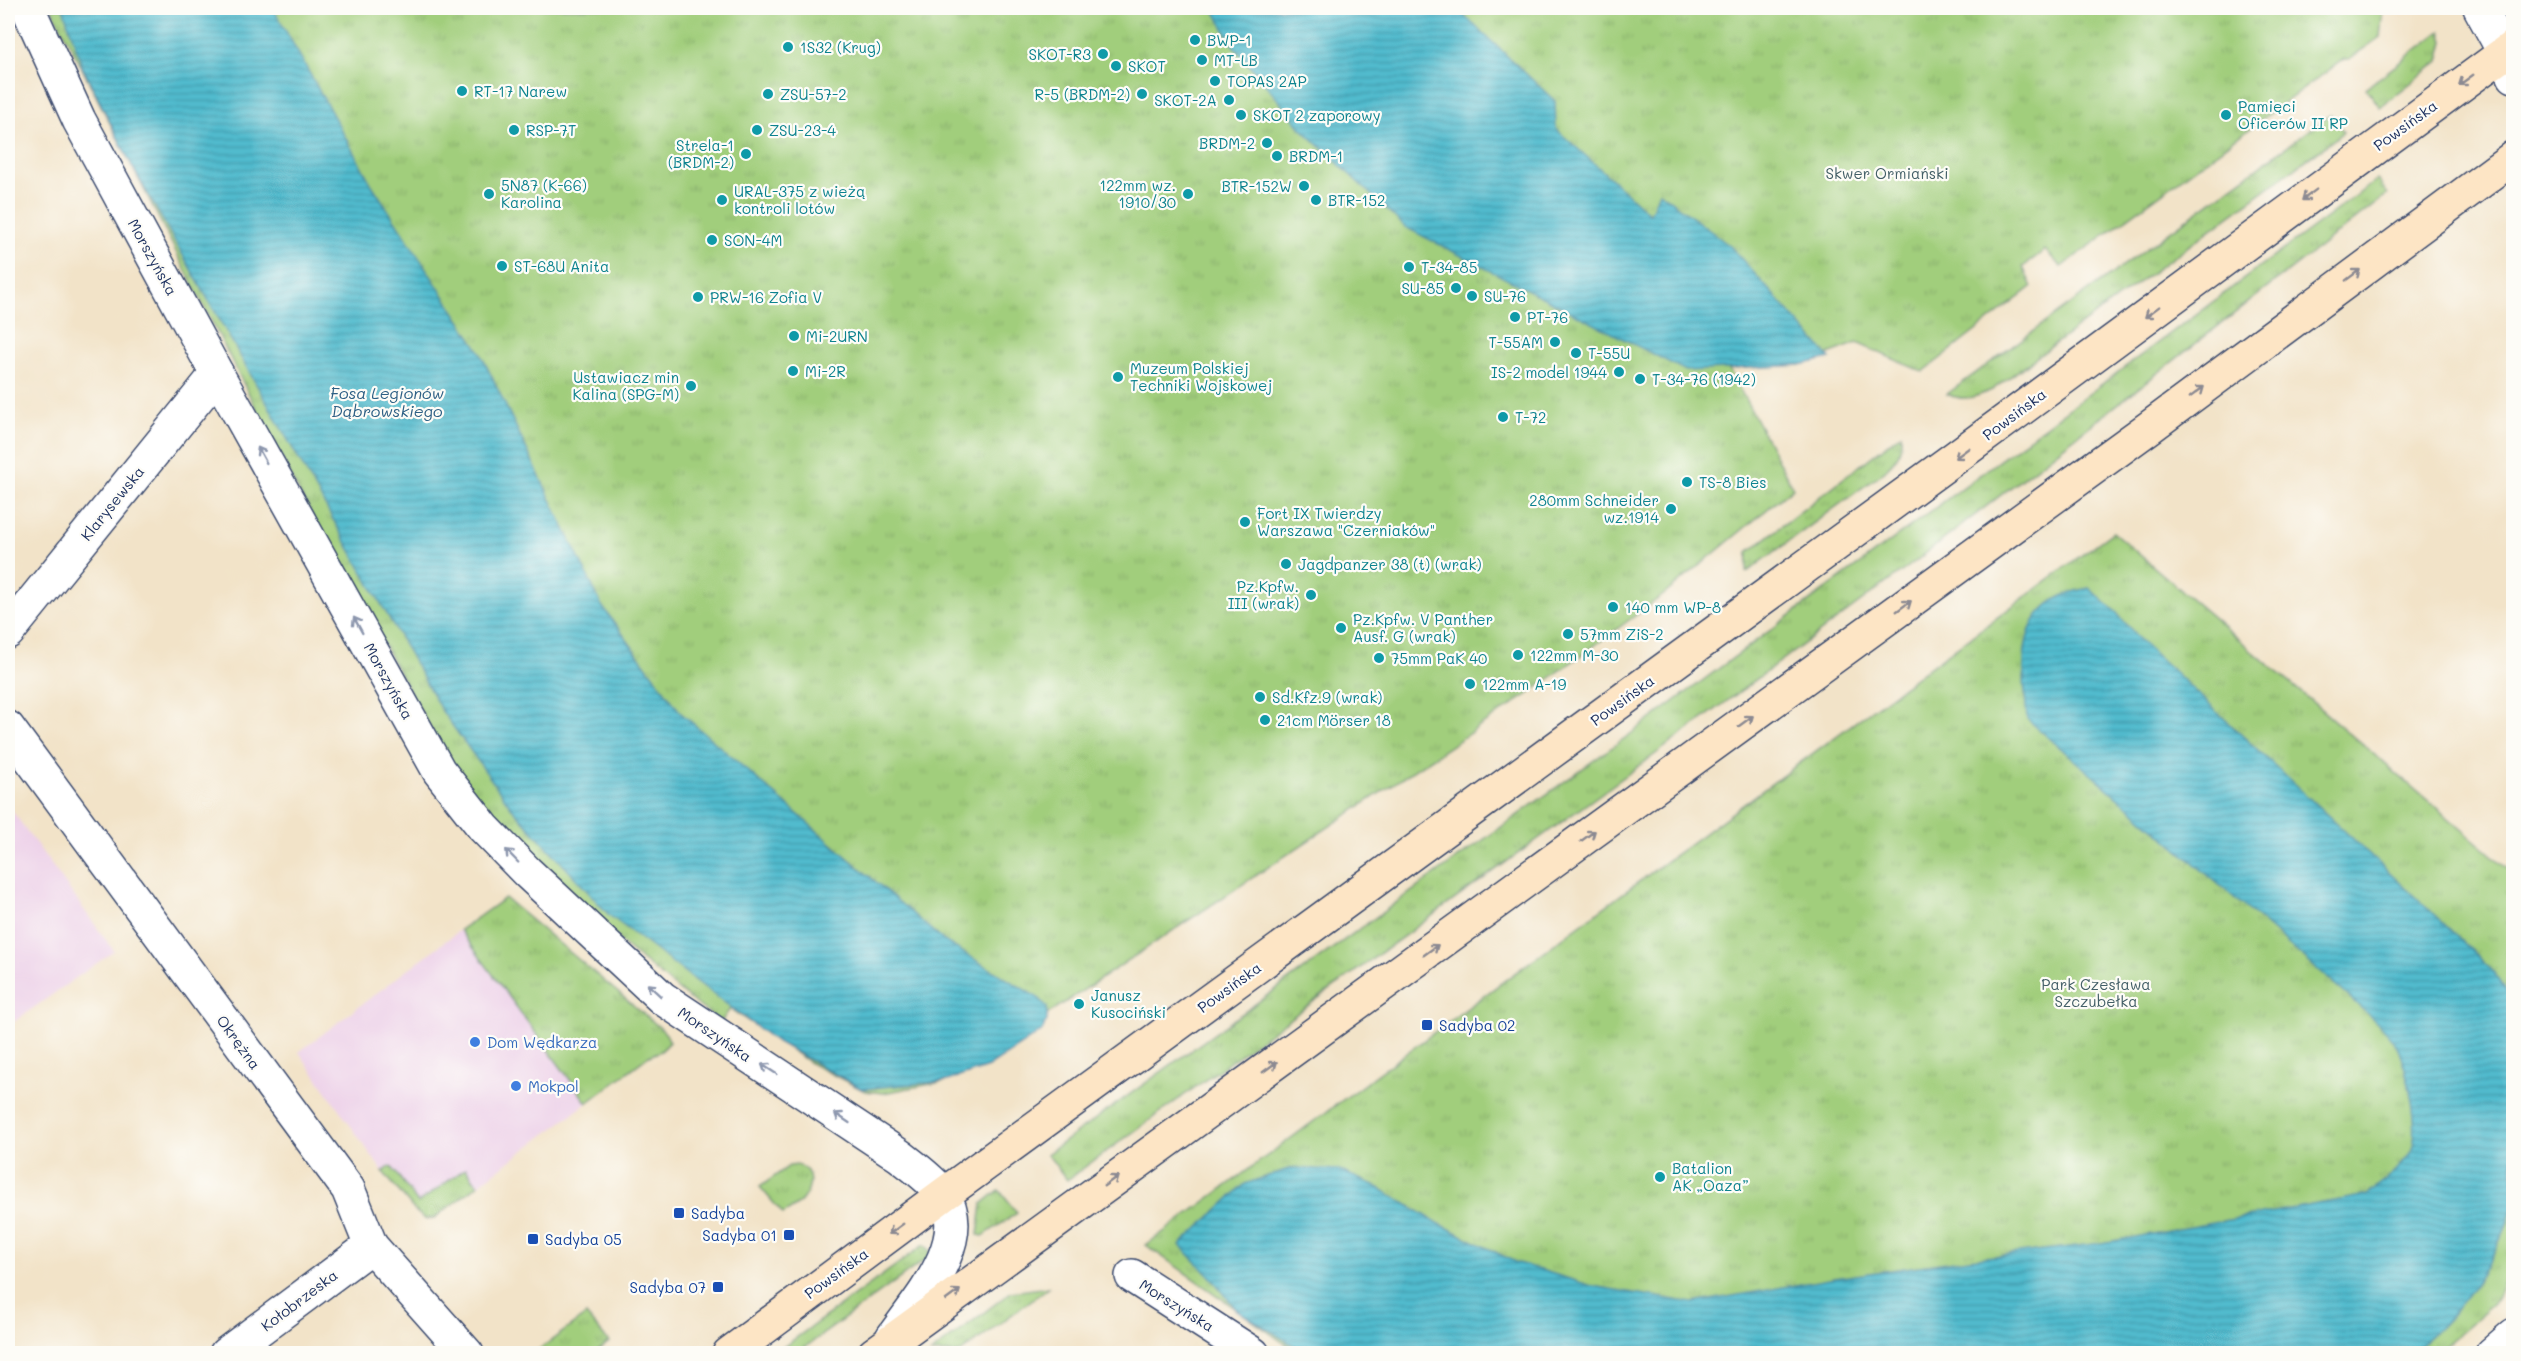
<svg xmlns="http://www.w3.org/2000/svg" width="2521" height="1361" font-family="Mali,sans-serif">
  <style>
    .built { fill: #edd1e9 }
    .grass { fill: url(#grass-tufts); stroke: #5e7e6d; stroke-width: 1.5 }
    .water { fill: url(#water-rules); stroke: #367596; stroke-width: 1.5 }
    .lines { fill: none; stroke-linecap: round; stroke-linejoin: round }
    .minor-casing { stroke: #3b4a6e; stroke-width: 36 }
    .secondary-casing { stroke: #3b4a6e; stroke-width: 36 }
    .minor { stroke: #fff; stroke-width: 33 }
    .secondary { stroke: #fde5c5; stroke-width: 33 }
    .oneway { stroke: #8c8a92 }
    .oneway2 { stroke: #8d97ae }
    .culture-dot { fill: #0f9aa8; stroke: #fdfcf7; stroke-width: 2 }
    .transit-dot { fill: #1a4fb4; stroke: #fdfcf7; stroke-width: 2 }
    .shop-dot { fill: #3f7fe0; stroke: #fdfcf7; stroke-width: 2 }
    .labels { text-anchor: middle; dominant-baseline: central; stroke-width: 4.5; stroke-linejoin: round; paint-order: stroke }
    .culture-label { font-size: 15px; fill: #0d838f; stroke: #fdfcf7; text-anchor: start }
    .street-label { font-size: 15px; fill: #1b2f5e; stroke: #fdfcf7 }
    .park-label { font-size: 15px; fill: #435f67; stroke: #fdfcf7 }
    .transit-label { font-size: 15px; fill: #164399; stroke: #fdfcf7; text-anchor: start }
    .shop-label { font-size: 15px; fill: #366cbe; stroke: #fdfcf7; text-anchor: start }
    .water-label { font-size: 16px; font-style: italic; fill: #2e6085; stroke: #fdfcf7 }
  </style>
  <defs>
    <pattern id="grass-tufts" width="24" height="20" patternUnits="userSpaceOnUse" patternTransform="scale(1.5)"><rect width="24" height="20" fill="#a1ce7c"/><path d="M3 7l-1-3M5 7V3M7 7l1-3M15 17l-1-3M17 17v-4M19 17l1-3" fill="none" stroke="#8ab16e"/></pattern>
    <pattern id="water-rules" width="6" height="5" patternUnits="userSpaceOnUse" patternTransform="scale(1.5)"><rect width="6" height="5" fill="#51bbce"/><path d="M0 2.5h6" fill="none" stroke="#4298aa"/></pattern>
  </defs>
  <rect width="100%" height="100%" fill="#fdfcf7"/>
  <filter id="ink" filterUnits="userSpaceOnUse"><feTurbulence type="fractalNoise" baseFrequency=".0167" numOctaves="2"/><feDisplacementMap in="SourceGraphic" scale="12" xChannelSelector="R" yChannelSelector="G"/><feConvolveMatrix kernelMatrix="1 2 1 2 8 2 1 2 1" color-interpolation-filters="sRGB"/></filter>
  <filter id="wash" filterUnits="userSpaceOnUse"><feTurbulence type="fractalNoise" baseFrequency=".008" numOctaves="4" result="noise"/><feDisplacementMap in="SourceGraphic" scale="24" xChannelSelector="R" yChannelSelector="G"/><feGaussianBlur stdDeviation="1.35" result="paint"/><feColorMatrix in="noise" values="0 0 0 0 0 0 0 0 0 0 0 0 0 0 0 0 0 1.4 0 .05"/><feComposite in="paint" operator="in"/></filter>
  <g filter="url(#wash)">
    <rect width="100%" height="100%" fill="#f2e3c8"/>
    <!-- built -->
    <g class="built">
      <path d="M8 805 114 951 8 1026Z"/>
      <path d="M460 930 587 1103 478 1185 466 1168 418 1203 391 1166 383 1172 299 1052Z"/>
    </g>
    <!-- grass -->
    <g class="grass">
      <path d="M51 8H2383L2380 37 2349 59H2344L2061 267 2045 250 2023 267 2032 287 1923 372 1857 343 1800 365 1729 369 1793 488 1666 593 1527 695 947 1081 883 1093 865 1091 812 1064 730 1009 721 1022 696 1004 627 948 546 872 483 805 445 755 299 492Z"/>
      <path d="M2441 31 2444 41 2439 61 2380 107 2366 88Z"/>
      <path d="M2331 114 2344 132 1992 390C1976 397 1964 402 1947 394Z"/>
      <path d="M2377 180 2388 194 1916 561 1657 753 1067 1180 1047 1154 1636 730Z"/>
      <path d="M1901 434C1902 455 1896 460 1881 474L1747 572 1748 552Z"/>
      <path d="M2113 532 2513 873V1265L2494 1304 2436 1353H1298L1146 1245Z"/>
      <path d="M505 898 658 1026 666 1034 670 1042 661 1051 649 1056 587 1103 460 930Z"/>
      <path d="M798 1165C814 1170 812 1188 802 1200 798 1206 789 1210 783 1214L760 1187 789 1166Z"/>
      <path d="M391 1166 418 1203 466 1168 478 1185 434 1218 425 1219 415 1211 383 1172Z"/>
      <path d="M999 1190 1017 1213 983 1236 978 1235 982 1204Z"/>
      <path d="M924 1245 930 1250V1256L797 1353 774 1354Z"/>
      <path d="M1049 1287 960 1353H931L1011 1292Z"/>
      <path d="M586 1315 609 1342 594 1353H534Z"/>
    </g>
    <!-- water -->
    <g class="water">
      <path d="M63 8H273L372 185 479 350 602 606 681 713 944 941 1040 999 1047 1007V1020L1042 1031 988 1067 947 1081 862 1089 774 1040 609 915 511 807 442 711 131 164 82 66Z"/>
      <path d="M1213 8H1456L1555 101 1556 129 1650 214 1659 192 1730 246 1830 358 1800 365 1686 371 1405 227 1302 129 1233 45Z"/>
      <path d="M2089 588 2116 612 2139 639 2458 937 2495 974 2513 1000V1206C2495 1264 2457 1320 2407 1354L1306 1353 1237 1310 1210 1276 1180 1245 1245 1184 1291 1168 1338 1170 1374 1185 1438 1223 1515 1262 1592 1286 1693 1303 1835 1278 1969 1259 2102 1243 2367 1195C2383 1183 2399 1171 2410 1153 2422 1134 2407 1064 2396 1045 2388 1030 2360 1008 2347 995L2027 719C2024 675 2013 619 2062 596 2070 592 2080 590 2089 588Z"/>
    </g>
  </g>
  <g filter="url(#ink)">
    <g class="lines">
      <!-- minor casing -->
      <g class="minor-casing">
        <g id="minor">
          <path d="M28 8 79 120 217 374 439 771 484 828 527 872 662 998 900 1156C914 1167 931 1179 942 1193 975 1239 917 1302 892 1338"/>
          <path d="M2480 8 2504 52 2514 76"/>
          <path d="M8 632 217 374"/>
          <path d="M8 728 348 1189 371 1246 467 1354"/>
          <path d="M1132 1276 1253 1354"/>
          <path d="M226 1354 371 1246"/>
          <path d="M2492 1354 2514 1335"/>
        </g>
      </g>
      <!-- secondary casing -->
      <g class="secondary-casing">
        <g id="secondary">
          <path d="M729 1354 943 1195 1956 457 2514 46"/>
          <path d="M874 1354 2150 427 2514 157"/>
        </g>
      </g>
      <!-- minor -->
      <use href="#minor" class="minor"/>
      <!-- secondary -->
      <use href="#secondary" class="secondary"/>
    </g>
    <!-- one-way arrows -->
    <defs><path id="oneway-shaft" d="M-6 0H5M1.5-3L5.5 0L1.5 3" fill="none" stroke-width="1.6" stroke-linecap="round" stroke-linejoin="round" transform="scale(1.5)"/></defs>
    <g class="oneway">
      <use href="#oneway-shaft" transform="translate(2466 80) rotate(144)"/>
      <use href="#oneway-shaft" transform="translate(2309 195) rotate(143)"/>
      <use href="#oneway-shaft" transform="translate(2353 275) rotate(-37)"/>
      <use href="#oneway-shaft" transform="translate(2152 312) rotate(143)"/>
      <use href="#oneway-shaft" transform="translate(2197 392) rotate(-37)"/>
      <use href="#oneway-shaft" transform="translate(1962 453) rotate(144)"/>
      <use href="#oneway-shaft" transform="translate(1904 606) rotate(-36)"/>
      <use href="#oneway-shaft" transform="translate(1746 721) rotate(-36)"/>
      <use href="#oneway-shaft" transform="translate(1588 836) rotate(-36)"/>
      <use href="#oneway-shaft" transform="translate(1431 950) rotate(-36)"/>
      <use href="#oneway-shaft" transform="translate(1270 1067) rotate(-36)"/>
      <use href="#oneway-shaft" transform="translate(1111 1181) rotate(-36)"/>
      <use href="#oneway-shaft" transform="translate(896 1229) rotate(144)"/>
      <use href="#oneway-shaft" transform="translate(953 1295) rotate(-36)"/>
    </g>
    <g class="oneway2">
      <use href="#oneway-shaft" transform="translate(262 455) rotate(-119)"/>
      <use href="#oneway-shaft" transform="translate(358 625) rotate(-119)"/>
      <use href="#oneway-shaft" transform="translate(512 856) rotate(-134)"/>
      <use href="#oneway-shaft" transform="translate(654 990) rotate(-137)"/>
      <use href="#oneway-shaft" transform="translate(769 1069) rotate(-147)"/>
      <use href="#oneway-shaft" transform="translate(842 1118) rotate(-146)"/>
    </g>
  </g>
  <!-- markers -->
  <g class="culture-dot">
    <circle cx="1195" cy="40" r="6"/>
    <circle cx="788" cy="47" r="6"/>
    <circle cx="1103" cy="54" r="6"/>
    <circle cx="1202" cy="60" r="6"/>
    <circle cx="1116" cy="66" r="6"/>
    <circle cx="1215" cy="81" r="6"/>
    <circle cx="462" cy="91" r="6"/>
    <circle cx="768" cy="94" r="6"/>
    <circle cx="1142" cy="94" r="6"/>
    <circle cx="1229" cy="100" r="6"/>
    <circle cx="1241" cy="115" r="6"/>
    <circle cx="2226" cy="115" r="6"/>
    <circle cx="514" cy="130" r="6"/>
    <circle cx="757" cy="130" r="6"/>
    <circle cx="1267" cy="143" r="6"/>
    <circle cx="746" cy="154" r="6"/>
    <circle cx="1277" cy="156" r="6"/>
    <circle cx="1304" cy="186" r="6"/>
    <circle cx="489" cy="194" r="6"/>
    <circle cx="1188" cy="194" r="6"/>
    <circle cx="722" cy="200" r="6"/>
    <circle cx="1316" cy="200" r="6"/>
    <circle cx="712" cy="240" r="6"/>
    <circle cx="502" cy="266" r="6"/>
    <circle cx="1409" cy="267" r="6"/>
    <circle cx="1456" cy="288" r="6"/>
    <circle cx="1472" cy="296" r="6"/>
    <circle cx="698" cy="297" r="6"/>
    <circle cx="1515" cy="317" r="6"/>
    <circle cx="794" cy="336" r="6"/>
    <circle cx="1555" cy="342" r="6"/>
    <circle cx="1576" cy="353" r="6"/>
    <circle cx="793" cy="371" r="6"/>
    <circle cx="1619" cy="372" r="6"/>
    <circle cx="1118" cy="377" r="6"/>
    <circle cx="1640" cy="379" r="6"/>
    <circle cx="691" cy="386" r="6"/>
    <circle cx="1503" cy="417" r="6"/>
    <circle cx="1687" cy="482" r="6"/>
    <circle cx="1671" cy="509" r="6"/>
    <circle cx="1245" cy="522" r="6"/>
    <circle cx="1286" cy="564" r="6"/>
    <circle cx="1311" cy="595" r="6"/>
    <circle cx="1613" cy="607" r="6"/>
    <circle cx="1341" cy="628" r="6"/>
    <circle cx="1568" cy="634" r="6"/>
    <circle cx="1518" cy="655" r="6"/>
    <circle cx="1379" cy="658" r="6"/>
    <circle cx="1470" cy="684" r="6"/>
    <circle cx="1260" cy="697" r="6"/>
    <circle cx="1265" cy="720" r="6"/>
    <circle cx="1079" cy="1004" r="6"/>
    <circle cx="1660" cy="1177" r="6"/>
  </g>
  <g class="transit-dot">
    <rect x="1421" y="1019" width="12" height="12" rx="3"/>
    <rect x="673" y="1207" width="12" height="12" rx="3"/>
    <rect x="783" y="1229" width="12" height="12" rx="3"/>
    <rect x="527" y="1233" width="12" height="12" rx="3"/>
    <rect x="712" y="1281" width="12" height="12" rx="3"/>
  </g>
  <g class="shop-dot">
    <circle cx="475" cy="1042" r="6"/>
    <circle cx="516" cy="1086" r="6"/>
  </g>
  <g class="labels">
    <!-- culture labels -->
    <g class="culture-label">
      <text x="1207" y="40">BWP-1</text>
      <text x="800" y="47">1S32 (Krug)</text>
      <text x="1091" y="54" text-anchor="end">SKOT-R3</text>
      <text x="1214" y="60">MT-LB</text>
      <text x="1128" y="66">SKOT</text>
      <text x="1227" y="81">TOPAS 2AP</text>
      <text x="474" y="91">RT-17 Narew</text>
      <text x="780" y="94">ZSU-57-2</text>
      <text x="1130" y="94" text-anchor="end">R-5 (BRDM-2)</text>
      <text x="1217" y="100" text-anchor="end">SKOT-2A</text>
      <text x="2238" y="106">Pamięci<tspan x="2238" dy="17">Oficerów II RP</tspan></text>
      <text x="1253" y="115">SKOT 2 zaporowy</text>
      <text x="526" y="130">RSP-7T</text>
      <text x="769" y="130">ZSU-23-4</text>
      <text x="1255" y="143" text-anchor="end">BRDM-2</text>
      <text x="734" y="145" text-anchor="end">Strela-1<tspan x="734" dy="17">(BRDM-2)</tspan></text>
      <text x="1289" y="156">BRDM-1</text>
      <text x="501" y="185">5N87 (K-66)<tspan x="501" dy="17">Karolina</tspan></text>
      <text x="1176" y="185" text-anchor="end">122mm wz.<tspan x="1176" dy="17">1910/30</tspan></text>
      <text x="1292" y="186" text-anchor="end">BTR-152W</text>
      <text x="734" y="191">URAL-375 z wieżą<tspan x="734" dy="17">kontroli lotów</tspan></text>
      <text x="1328" y="200">BTR-152</text>
      <text x="724" y="240">SON-4M</text>
      <text x="514" y="266">ST-68U Anita</text>
      <text x="1421" y="267">T-34-85</text>
      <text x="1444" y="288" text-anchor="end">SU-85</text>
      <text x="1484" y="296">SU-76</text>
      <text x="710" y="297">PRW-16 Zofia V</text>
      <text x="1527" y="317">PT-76</text>
      <text x="806" y="336">Mi-2URN</text>
      <text x="1543" y="342" text-anchor="end">T-55AM</text>
      <text x="1588" y="353">T-55U</text>
      <text x="1130" y="368">Muzeum Polskiej<tspan x="1130" dy="17">Techniki Wojskowej</tspan></text>
      <text x="805" y="371">Mi-2R</text>
      <text x="1607" y="372" text-anchor="end">IS-2 model 1944</text>
      <text x="679" y="377" text-anchor="end">Ustawiacz min<tspan x="679" dy="17">Kalina (SPG-M)</tspan></text>
      <text x="1652" y="379">T-34-76 (1942)</text>
      <text x="1515" y="417">T-72</text>
      <text x="1699" y="482">TS-8 Bies</text>
      <text x="1659" y="500" text-anchor="end">280mm Schneider<tspan x="1659" dy="17">wz.1914</tspan></text>
      <text x="1257" y="513">Fort IX Twierdzy<tspan x="1257" dy="17">Warszawa "Czerniaków"</tspan></text>
      <text x="1298" y="564">Jagdpanzer 38 (t) (wrak)</text>
      <text x="1299" y="586" text-anchor="end">Pz.Kpfw.<tspan x="1299" dy="17">III (wrak)</tspan></text>
      <text x="1625" y="607">140 mm WP-8</text>
      <text x="1353" y="619">Pz.Kpfw. V Panther<tspan x="1353" dy="17">Ausf. G (wrak)</tspan></text>
      <text x="1580" y="634">57mm ZiS-2</text>
      <text x="1530" y="655">122mm M-30</text>
      <text x="1391" y="658">75mm PaK 40</text>
      <text x="1482" y="684">122mm A-19</text>
      <text x="1272" y="697">Sd.Kfz.9 (wrak)</text>
      <text x="1277" y="720">21cm Mörser 18</text>
      <text x="1091" y="995">Janusz<tspan x="1091" dy="17">Kusociński</tspan></text>
      <text x="1672" y="1168">Batalion<tspan x="1672" dy="17">AK „Oaza”</tspan></text>
    </g>
    <!-- street labels -->
    <g class="street-label">
      <text transform="translate(2405 125) rotate(-36)">Powsińska</text>
      <text transform="translate(153 257) rotate(61)">Morszyńska</text>
      <text transform="translate(2014 414) rotate(-37)">Powsińska</text>
      <text transform="translate(112 503) rotate(-51)">Klarysewska</text>
      <text transform="translate(389 681) rotate(61)">Morszyńska</text>
      <text transform="translate(1622 700) rotate(-36)">Powsińska</text>
      <text transform="translate(1229 987) rotate(-36)">Powsińska</text>
      <text transform="translate(715 1034) rotate(34)">Morszyńska</text>
      <text transform="translate(239 1042) rotate(54)">Okrężna</text>
      <text transform="translate(836 1273) rotate(-36)">Powsińska</text>
      <text transform="translate(299 1300) rotate(-37)">Kołobrzeska</text>
      <text transform="translate(1177 1305) rotate(32)">Morszyńska</text>
    </g>
    <!-- park labels -->
    <g class="park-label">
      <text x="1887" y="173">Skwer Ormiański</text>
      <text x="2096" y="984">Park Czesława<tspan x="2096" dy="17">Szczubełka</tspan></text>
    </g>
    <!-- transit labels -->
    <g class="transit-label">
      <text x="1439" y="1025">Sadyba 02</text>
      <text x="691" y="1213">Sadyba</text>
      <text x="777" y="1235" text-anchor="end">Sadyba 01</text>
      <text x="545" y="1239">Sadyba 05</text>
      <text x="706" y="1287" text-anchor="end">Sadyba 07</text>
    </g>
    <!-- shop labels -->
    <g class="shop-label">
      <text x="487" y="1042">Dom Wędkarza</text>
      <text x="528" y="1086">Mokpol</text>
    </g>
    <!-- water labels -->
    <g class="water-label">
      <text x="387" y="392">Fosa Legionów<tspan x="387" dy="18">Dąbrowskiego</tspan></text>
    </g>
  </g>
  <!-- margin -->
  <rect width="2521" height="1361" fill="none" stroke="#fdfcf7" stroke-width="30"/>
</svg>
